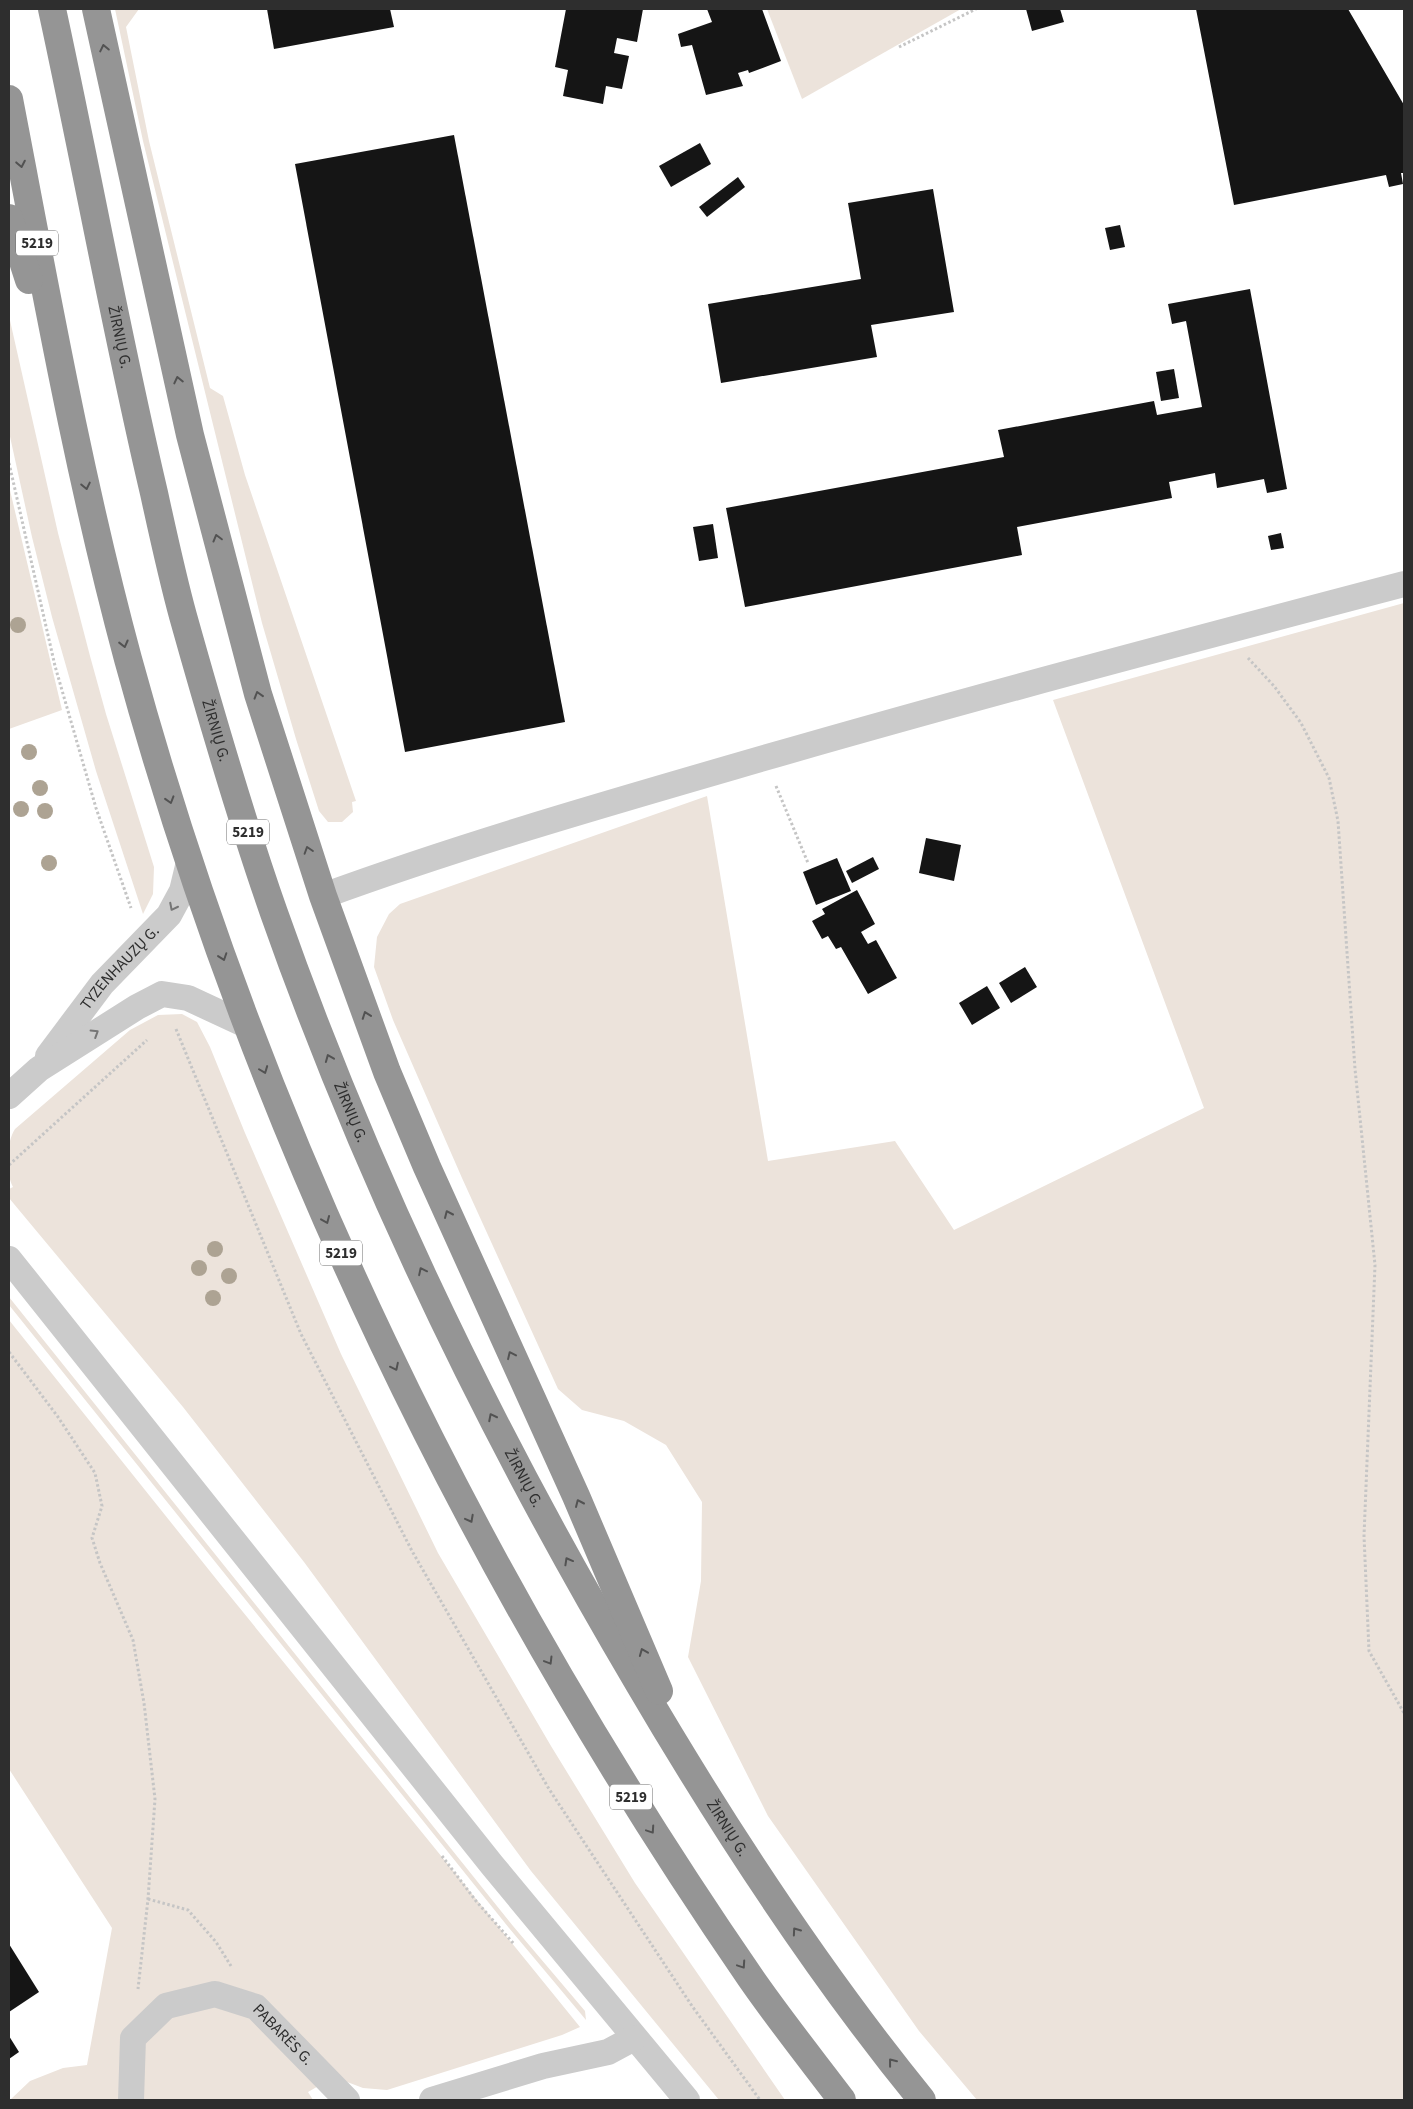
<svg xmlns="http://www.w3.org/2000/svg" width="1413" height="2109" font-family="'Source Sans 3',sans-serif">
  <style>
    .green { fill: #ece3db }
    .building { fill: #151515 }
    .lines { fill: none; stroke-linecap: round; stroke-linejoin: round }
    .path { stroke: #c5c5c5; stroke-width: 3; stroke-dasharray: 2.5 2.5; stroke-linecap: butt }
    .street { stroke: #cbcbcb; stroke-width: 26 }
    .highway { stroke: #959595; stroke-width: 28 }
    .tree { fill: #ada393 }
    .oneway { stroke: #525252 }
    .oneway2 { stroke: #757575 }
    .labels { text-anchor: middle; dominant-baseline: central; stroke-width: 5; stroke-linejoin: round; paint-order: stroke }
    .shield { fill: #fff; stroke: #6d6d6d; stroke-width: 1 }
    .shield-label { font-size: 15px; font-weight: bold; fill: #2e2e2e }
    .street-label { font-size: 16px; fill: #2e2e2e; stroke: #fff }
  </style>
  <rect width="100%" height="100%" fill="#fff"/>
  <!-- green -->
  <g class="green">
    <path d="M115 9H139L126 27 149 141 210 388 223 396 245 475 356 801 352 802 353 812 342 822H328L319 811 296 739 262 623 143 141Z"/>
    <path d="M767 9H961L802 99Z"/>
    <path d="M9 316 58 533 90 656 106 714 154 867 153 894 143 914 96 771 52 617 32 537 9 432Z"/>
    <path d="M9 486 62 710 9 729Z"/>
    <path d="M1404 603V2100H977L919 2031 768 1816 688 1657 701 1581 702 1502 666 1445 624 1421 582 1410 558 1389 462 1178 393 1020 374 967 377 937 389 914 400 904 707 796 768 1161 895 1141 954 1230 1204 1108 1053 700Z"/>
    <path d="M182 1014 197 1022 210 1047 245 1133 341 1354 438 1553 551 1746 635 1883 785 2100H719L531 1871 304 1562 183 1407 9 1198V1189L13 1187C5 1172 6 1143 15 1129L130 1030 158 1015Z"/>
    <path d="M9 1297 513 1926 585 2011 586 2020 509 1928 9 1305Z"/>
    <path d="M9 1320 221 1585 580 2027 562 2035 387 2090 363 2088 334 2077 308 2092 313 2100H10L30 2081 63 2068 87 2065 112 1928 9 1769Z"/>
  </g>
  <!-- building -->
  <g class="building">
    <path d="M267 9H390L394 27 274 49Z"/>
    <path d="M566 9H643L637 42 617 38 614 53 629 56 622 89 606 86 603 104 563 96 568 70 555 67Z"/>
    <path d="M707 9H762L781 61 749 73 748 70 738 73 743 86 706 95 692 45 681 47 678 34 712 22Z"/>
    <path d="M1026 9H1060L1064 22 1032 31Z"/>
    <path d="M1196 9H1348L1404 105V173H1401L1403 184 1389 187 1386 175 1234 205Z"/>
    <path d="M454 135 565 722 405 752 295 164Z"/>
    <path d="M700 143 711 164 671 187 659 166Z"/>
    <path d="M738 177 745 187 707 217 699 207Z"/>
    <path d="M933 189 954 312 871 325 877 357 721 383 708 304 861 279 848 203Z"/>
    <path d="M1120 225 1125 247 1110 250 1105 228Z"/>
    <path d="M1250 289 1287 489 1267 493 1264 479 1217 488 1215 473 1169 482 1172 498 1017 527 1022 555 745 607 726 508 1004 457 998 430 1154 401 1157 415 1202 407 1186 321 1172 324 1168 304Z"/>
    <path d="M1174 369 1179 398 1161 401 1156 372Z"/>
    <path d="M713 524 718 558 699 561 693 527Z"/>
    <path d="M1281 533 1284 548 1271 550 1268 536Z"/>
    <path d="M926 838 961 845 954 881 919 873Z"/>
    <path d="M873 857 879 869 852 883 846 871Z"/>
    <path d="M837 858 851 891 816 905 803 872Z"/>
    <path d="M857 890 875 924 861 932 868 944 876 940 897 978 868 994 841 947 836 949 828 936 822 939 812 921 825 914 822 909Z"/>
    <path d="M1025 967 1037 987 1011 1003 999 983Z"/>
    <path d="M987 986 1000 1008 972 1025 959 1003Z"/>
    <path d="M9 1944 39 1992 9 2012Z"/>
    <path d="M9 2036 19 2052 9 2059Z"/>
  </g>
  <g class="lines">
    <!-- path -->
    <g class="path">
      <path d="M899 47 976 9"/>
      <path d="M9 463 55 666 96 808 131 908"/>
      <path d="M1248 658 1274 686 1301 723 1329 778 1338 821 1355 1069 1375 1265 1364 1536 1369 1651 1404 1713"/>
      <path d="M776 786 808 863"/>
      <path d="M176 1029 301 1334 412 1551 549 1789 692 2006 760 2100"/>
      <path d="M9 1165 147 1040"/>
      <path d="M9 1352 58 1417 95 1473 102 1506 92 1538 100 1563 133 1640 144 1703 155 1799 148 1899 138 1989"/>
      <path d="M442 1856 476 1901 514 1944"/>
      <path d="M148 1899 188 1910 216 1942 231 1966"/>
    </g>
    <!-- street -->
    <g class="street">
      <path d="M323 896C457 847 595 807 733 767 956 702 1180 643 1404 584"/>
      <path id="s1" d="M48 1056 102 984 169 915 182 891 189 862"/>
      <path d="M9 1096 39 1069 137 1007 162 994 188 998 246 1025"/>
      <path d="M9 1259 492 1865 687 2100"/>
      <path id="s2" d="M131 2100 133 2038 166 2006 215 1994 256 2007 347 2100"/>
      <path d="M432 2100 543 2066 608 2052 634 2038"/>
    </g>
    <!-- highway -->
    <g class="highway">
      <path id="s3" d="M52 9C87 170 116 332 154 493 163 534 172 576 183 616 211 716 240 816 274 913 368 1180 494 1439 638 1682 723 1827 816 1970 922 2100"/>
      <path d="M96 9 190 435 258 694 323 896 387 1072 427 1167 576 1496 659 1691"/>
      <path d="M9 99C45 286 78 474 128 659 257 1131 473 1574 750 1977 779 2019 811 2059 842 2100"/>
      <path d="M9 218 29 280"/>
    </g>
  </g>
  <!-- trees -->
  <g class="tree">
    <circle cx="18" cy="625" r="8"/>
    <circle cx="29" cy="752" r="8"/>
    <circle cx="40" cy="788" r="8"/>
    <circle cx="21" cy="809" r="8"/>
    <circle cx="45" cy="811" r="8"/>
    <circle cx="49" cy="863" r="8"/>
    <circle cx="215" cy="1249" r="8"/>
    <circle cx="199" cy="1268" r="8"/>
    <circle cx="229" cy="1276" r="8"/>
    <circle cx="213" cy="1298" r="8"/>
  </g>
  <!-- one-way arrows -->
  <defs><path id="oneway-chevron" d="M-2-3.5L2.5 0L-2 3.5" fill="none" stroke-width="1.6" stroke-linecap="round" stroke-linejoin="round" transform="scale(1.25)"/></defs>
  <g class="oneway">
    <use href="#oneway-chevron" transform="translate(104 48) rotate(-102)"/>
    <use href="#oneway-chevron" transform="translate(21 164) rotate(79)"/>
    <use href="#oneway-chevron" transform="translate(178 380) rotate(-103)"/>
    <use href="#oneway-chevron" transform="translate(86 486) rotate(78)"/>
    <use href="#oneway-chevron" transform="translate(217 538) rotate(-105)"/>
    <use href="#oneway-chevron" transform="translate(124 644) rotate(76)"/>
    <use href="#oneway-chevron" transform="translate(258 695) rotate(-107)"/>
    <use href="#oneway-chevron" transform="translate(170 800) rotate(73)"/>
    <use href="#oneway-chevron" transform="translate(308 850) rotate(-108)"/>
    <use href="#oneway-chevron" transform="translate(223 957) rotate(71)"/>
    <use href="#oneway-chevron" transform="translate(366 1015) rotate(-110)"/>
    <use href="#oneway-chevron" transform="translate(329 1058) rotate(-112)"/>
    <use href="#oneway-chevron" transform="translate(264 1070) rotate(69)"/>
    <use href="#oneway-chevron" transform="translate(448 1214) rotate(-114)"/>
    <use href="#oneway-chevron" transform="translate(326 1220) rotate(67)"/>
    <use href="#oneway-chevron" transform="translate(422 1271) rotate(-116)"/>
    <use href="#oneway-chevron" transform="translate(511 1355) rotate(-115)"/>
    <use href="#oneway-chevron" transform="translate(395 1367) rotate(64)"/>
    <use href="#oneway-chevron" transform="translate(492 1417) rotate(-117)"/>
    <use href="#oneway-chevron" transform="translate(579 1503) rotate(-114)"/>
    <use href="#oneway-chevron" transform="translate(470 1519) rotate(62)"/>
    <use href="#oneway-chevron" transform="translate(568 1561) rotate(-119)"/>
    <use href="#oneway-chevron" transform="translate(643 1652) rotate(-112)"/>
    <use href="#oneway-chevron" transform="translate(549 1661) rotate(59)"/>
    <use href="#oneway-chevron" transform="translate(651 1830) rotate(56)"/>
    <use href="#oneway-chevron" transform="translate(796 1931) rotate(-125)"/>
    <use href="#oneway-chevron" transform="translate(742 1965) rotate(56)"/>
    <use href="#oneway-chevron" transform="translate(892 2062) rotate(-128)"/>
  </g>
  <g class="oneway2">
    <use href="#oneway-chevron" transform="translate(173 907) rotate(117)"/>
    <use href="#oneway-chevron" transform="translate(95 1033) rotate(-32)"/>
  </g>
  <g class="labels">
    <!-- shield labels -->
    <g class="shield">
      <rect x="16" y="230.5" width="42" height="25" rx="4"/>
      <rect x="227" y="819.5" width="42" height="25" rx="4"/>
      <rect x="320" y="1240.5" width="42" height="25" rx="4"/>
      <rect x="610" y="1784.5" width="42" height="25" rx="4"/>
    </g>
    <g class="shield-label">
      <text x="37" y="243">5219</text>
      <text x="248" y="832">5219</text>
      <text x="341" y="1253">5219</text>
      <text x="631" y="1797">5219</text>
    </g>
    <!-- street labels -->
    <g class="street-label">
      <text stroke="none"><textPath href="#s3" startOffset="335">ŽIRNIŲ G.</textPath></text>
      <text stroke="none"><textPath href="#s3" startOffset="740">ŽIRNIŲ G.</textPath></text>
      <text stroke="none"><textPath href="#s1" startOffset="114">TYZENHAUZŲ G.</textPath></text>
      <text stroke="none"><textPath href="#s3" startOffset="1145">ŽIRNIŲ G.</textPath></text>
      <text stroke="none"><textPath href="#s3" startOffset="1550">ŽIRNIŲ G.</textPath></text>
      <text stroke="none"><textPath href="#s3" startOffset="1955">ŽIRNIŲ G.</textPath></text>
      <text stroke="none"><textPath href="#s2" startOffset="240">PABARĖS G.</textPath></text>
    </g>
  </g>
  <!-- border -->
  <rect width="1413" height="2109" fill="none" stroke="#2e2e2e" stroke-width="20"/>
</svg>
